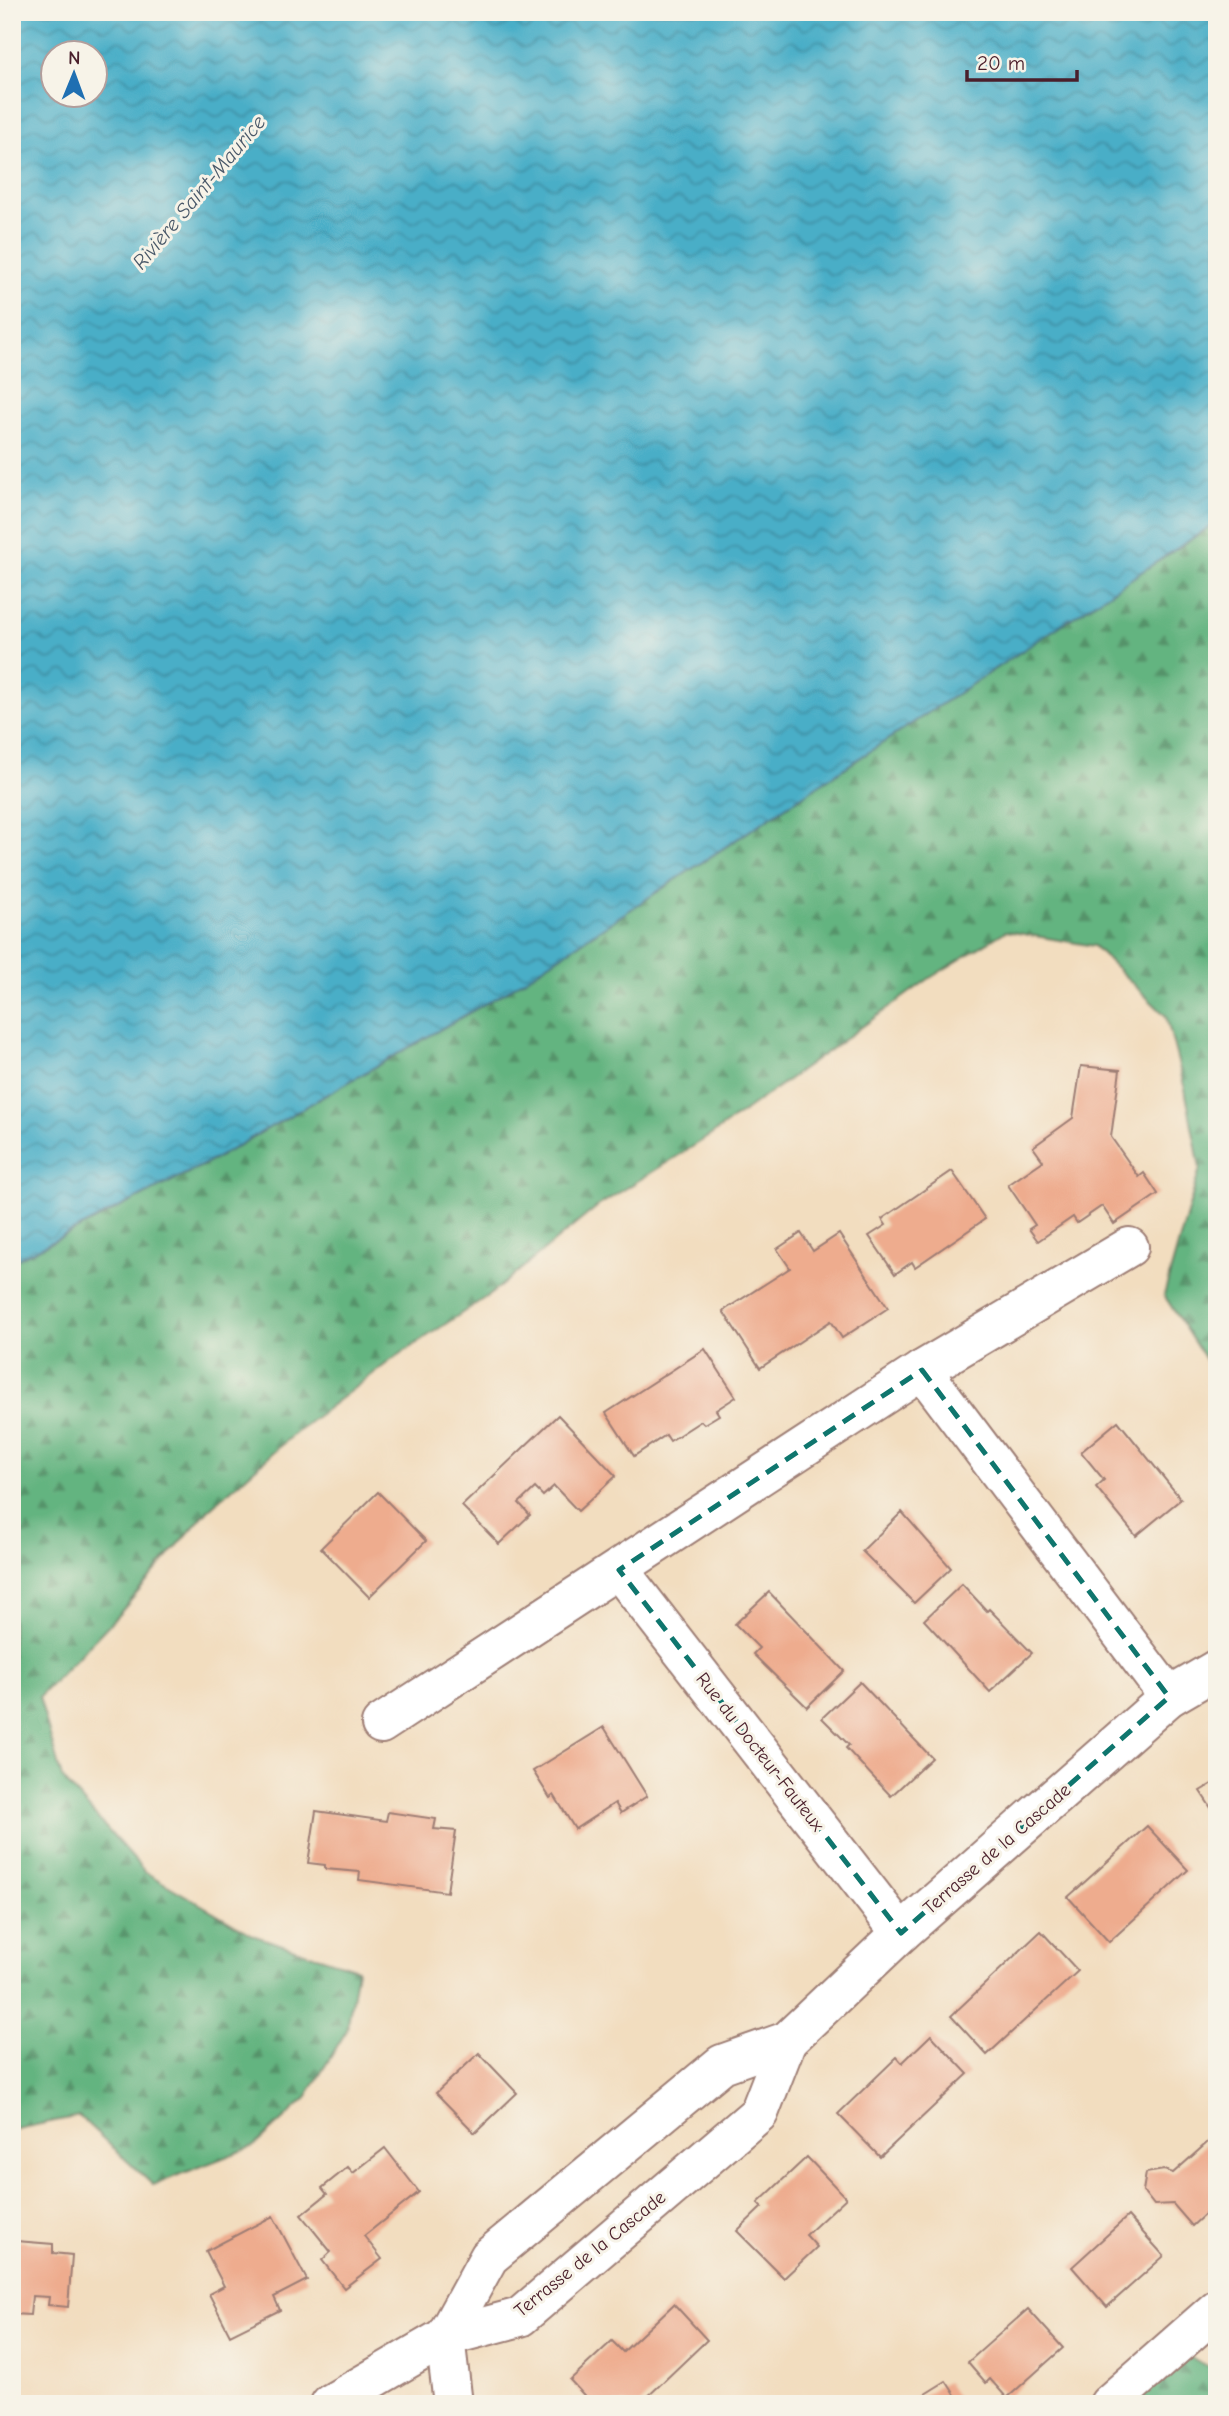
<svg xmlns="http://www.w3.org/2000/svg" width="1229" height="2416" font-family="'Comic Neue',sans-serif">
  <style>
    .forest { fill: url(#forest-firs); stroke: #576a56; stroke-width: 2 }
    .water { fill: url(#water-waves); stroke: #496679; stroke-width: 2; fill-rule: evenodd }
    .building { fill: #eeac8e }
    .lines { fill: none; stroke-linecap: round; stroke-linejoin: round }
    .minor-casing { stroke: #9e7e75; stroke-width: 42 }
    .minor { stroke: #fff; stroke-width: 38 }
    .marked { fill: none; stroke: #0f766e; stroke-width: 5; stroke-dasharray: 14 9; stroke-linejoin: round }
    .labels { text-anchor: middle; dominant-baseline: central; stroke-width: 6; stroke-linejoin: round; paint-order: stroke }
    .street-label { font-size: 19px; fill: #4a1f2b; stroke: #f7f3e8 }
    .water-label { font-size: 21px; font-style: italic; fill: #495869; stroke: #f7f3e8 }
  </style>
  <defs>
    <pattern id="forest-firs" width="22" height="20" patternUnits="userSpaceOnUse" patternTransform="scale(1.75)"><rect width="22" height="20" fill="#64b480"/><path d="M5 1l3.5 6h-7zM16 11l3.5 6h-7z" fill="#549269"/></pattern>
    <pattern id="water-waves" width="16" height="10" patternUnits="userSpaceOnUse" patternTransform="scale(1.75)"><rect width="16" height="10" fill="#48aec7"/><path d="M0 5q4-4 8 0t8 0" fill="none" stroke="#3e8da2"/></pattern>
  </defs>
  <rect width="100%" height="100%" fill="#f7f3e8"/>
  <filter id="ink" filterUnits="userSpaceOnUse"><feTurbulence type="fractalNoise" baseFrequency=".0143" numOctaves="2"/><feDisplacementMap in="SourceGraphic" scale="14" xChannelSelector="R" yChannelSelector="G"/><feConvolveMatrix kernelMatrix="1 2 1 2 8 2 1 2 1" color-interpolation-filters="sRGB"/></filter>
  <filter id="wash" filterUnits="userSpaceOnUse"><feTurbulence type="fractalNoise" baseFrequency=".00686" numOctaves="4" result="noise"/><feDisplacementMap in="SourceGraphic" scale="28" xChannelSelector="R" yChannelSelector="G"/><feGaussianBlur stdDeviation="1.57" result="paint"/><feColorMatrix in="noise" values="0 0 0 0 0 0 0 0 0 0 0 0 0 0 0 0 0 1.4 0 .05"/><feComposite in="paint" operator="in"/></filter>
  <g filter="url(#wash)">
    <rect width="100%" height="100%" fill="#f2ddbf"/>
    <!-- forest -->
    <g class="forest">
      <path d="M1217 522V1378L1164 1295 1200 1168 1185 1089 1166 1016 1094 946 1006 931 930 978 711 1135 598 1206 492 1293 390 1361 296 1432 208 1510 120 1613 39 1697 62 1778 145 1872 255 1936 357 1969 347 2030 305 2099 254 2146 153 2185 79 2116 12 2130V1262L213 1160 507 991Z"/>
      <path d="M1173 2347 1217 2372V2404H1109Z"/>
    </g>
    <!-- water -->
    <path class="water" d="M12 12H1217V522L507 991 213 1160 12 1262ZM52 52H94V94H52Z"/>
    <g id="blocks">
      <!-- building -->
      <g class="building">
        <path d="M1081 1066 1120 1070 1111 1137 1139 1177 1144 1173 1158 1194 1114 1224 1102 1206 1077 1223 1073 1217 1038 1241 1029 1229 1035 1225 1008 1185 1043 1161 1033 1147 1073 1118Z"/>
        <path d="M952 1171 985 1219 915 1267 912 1262 895 1274 869 1236 886 1225 882 1219Z"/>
        <path d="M801 1233 813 1251 839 1234 888 1308 842 1338 831 1321 760 1368 723 1311 790 1268 777 1249Z"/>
        <path d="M705 1349 736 1397 716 1410 719 1415 704 1424 701 1421 670 1441 666 1435 634 1456 606 1413Z"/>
        <path d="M558 1415 616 1476 578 1511 554 1486 543 1496 535 1488 519 1503 530 1515 499 1544 462 1506Z"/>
        <path d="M1118 1421 1181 1499 1136 1536 1096 1487 1104 1480 1081 1452Z"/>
        <path d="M378 1492 426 1541 369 1597 321 1548Z"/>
        <path d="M902 1512 951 1568 914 1603 862 1551Z"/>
        <path d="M962 1584 987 1611 989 1609 1032 1653 990 1692 924 1620Z"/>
        <path d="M769 1592 844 1671 807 1707 753 1654 759 1648 735 1624Z"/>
        <path d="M860 1682 932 1758 891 1796 846 1748 849 1745 822 1718Z"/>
        <path d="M604 1727 647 1796 621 1813 615 1803 575 1829 554 1795 550 1798 533 1771Z"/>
        <path d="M1217 1781V1817L1200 1791Z"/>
        <path d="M316 1811 386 1821 388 1812 436 1819 434 1829 456 1831 447 1892 359 1880 360 1872 325 1869V1865L308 1863Z"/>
        <path d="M1147 1826 1188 1870 1109 1942 1068 1897Z"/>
        <path d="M1041 1931 1078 1971 987 2055 951 2016Z"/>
        <path d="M931 2035 968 2074 880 2157 838 2114 897 2057 902 2063Z"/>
        <path d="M479 2053 517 2093 475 2133 436 2093Z"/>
        <path d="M1217 2134V2203L1192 2226 1173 2204 1154 2205 1143 2191 1146 2173 1164 2170 1173 2173Z"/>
        <path d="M385 2148 419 2192 364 2236 382 2259 344 2288 322 2260 331 2252 301 2215 327 2194 322 2188 348 2167 353 2173Z"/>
        <path d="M807 2157 846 2198 806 2235 817 2247 784 2278 737 2231 762 2207 758 2203Z"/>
        <path d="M273 2216 307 2280 274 2297 280 2310 230 2335 209 2294 224 2286 206 2251Z"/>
        <path d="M1128 2216 1164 2256 1107 2307 1072 2267Z"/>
        <path d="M16 2241 53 2244V2253L72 2255 68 2307 48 2305 49 2297 32 2296 30 2315 12 2314Z"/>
        <path d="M674 2304 707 2340 640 2404H592L570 2380 612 2341 623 2352Z"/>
        <path d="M1028 2309 1063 2348 1007 2398 990 2379 986 2383 968 2362Z"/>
        <path d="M946 2381 961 2404H909Z"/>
      </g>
    </g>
  </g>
  <g filter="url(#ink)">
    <use href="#blocks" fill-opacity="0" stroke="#9e7e75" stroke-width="2"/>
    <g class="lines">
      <!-- minor casing -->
      <g class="minor-casing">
        <g id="minor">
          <path d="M922 1370 1169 1697"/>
          <path d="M619 1570 901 1933"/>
          <path d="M381 1724 922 1370 1129 1247"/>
          <path d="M445 2337 489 2257 722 2064 787 2041 901 1933 1169 1697 1217 1669"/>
          <path d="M445 2337 453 2404"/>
          <path d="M330 2404 445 2337 520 2317 759 2113 787 2041"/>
          <path d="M1109 2404 1217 2309"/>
        </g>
      </g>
      <!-- minor -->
      <use href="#minor" class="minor"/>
    </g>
  </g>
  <!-- marked area -->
  <path class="marked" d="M922 1370 1169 1697 901 1933 619 1570Z"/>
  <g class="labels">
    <!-- street labels -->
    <g class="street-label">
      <text transform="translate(760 1752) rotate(52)">Rue du Docteur-Fauteux</text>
      <text transform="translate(997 1849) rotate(-41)">Terrasse de la Cascade</text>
      <text transform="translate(590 2254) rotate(-39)">Terrasse de la Cascade</text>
    </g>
    <!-- water labels -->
    <g class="water-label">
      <text transform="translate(199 192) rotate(-50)">Rivière Saint-Maurice</text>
    </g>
  </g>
  <!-- margin -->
  <rect width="1229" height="2416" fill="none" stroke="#f7f3e8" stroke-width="42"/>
  <!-- north arrow -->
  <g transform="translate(74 74) rotate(1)"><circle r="33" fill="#f7f3e8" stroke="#b29e9c" stroke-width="2"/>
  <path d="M0-5L12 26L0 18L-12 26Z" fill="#1f6fb2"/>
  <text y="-10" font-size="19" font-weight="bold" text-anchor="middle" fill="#4a1f2b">N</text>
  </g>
  <!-- scale -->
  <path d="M967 70v10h110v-10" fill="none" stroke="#4a1f2b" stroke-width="3.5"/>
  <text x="977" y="70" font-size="21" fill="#4a1f2b" stroke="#f7f3e8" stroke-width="5" paint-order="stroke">20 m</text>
</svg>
